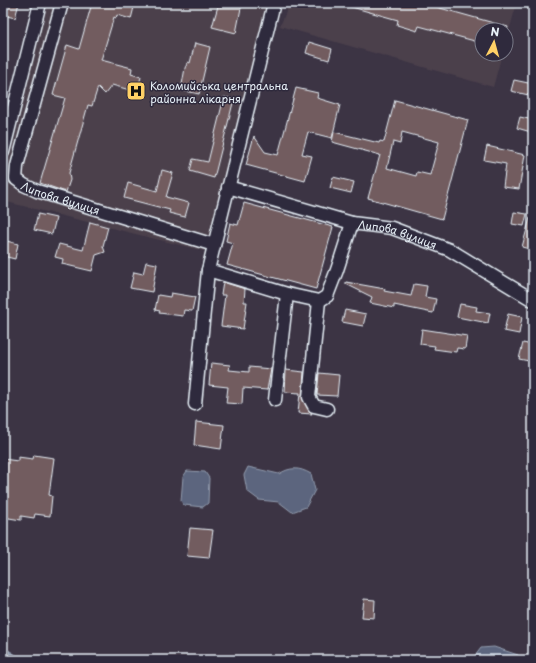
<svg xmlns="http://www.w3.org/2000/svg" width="536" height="663" font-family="'Playpen Sans',sans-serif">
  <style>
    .built { fill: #4c404c }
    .water { fill: #5b657e; stroke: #939daf }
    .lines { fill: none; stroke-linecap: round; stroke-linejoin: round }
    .stream { stroke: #939daf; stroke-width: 3.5 }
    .building { fill: #725c5f; stroke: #e8f1f8; fill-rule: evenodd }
    .minor-casing { stroke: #e8f1f8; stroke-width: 15 }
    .minor { stroke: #2f2a3d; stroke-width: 12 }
    .labels { text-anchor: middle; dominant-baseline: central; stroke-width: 3; stroke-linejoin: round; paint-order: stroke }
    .poi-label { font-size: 11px; fill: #e8f1f8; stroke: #2f2a3d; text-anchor: start }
    .street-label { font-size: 11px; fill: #e8f1f8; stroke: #2f2a3d }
  </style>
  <rect width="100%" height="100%" fill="#3c3444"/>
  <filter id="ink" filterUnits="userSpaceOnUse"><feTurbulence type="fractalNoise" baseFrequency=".025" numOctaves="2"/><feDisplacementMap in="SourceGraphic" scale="8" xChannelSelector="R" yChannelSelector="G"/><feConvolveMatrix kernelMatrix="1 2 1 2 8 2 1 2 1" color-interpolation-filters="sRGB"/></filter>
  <g filter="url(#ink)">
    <!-- built -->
    <g class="built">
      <path d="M48 3H269L208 252 3 201V179Z"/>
      <path d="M290 3H517L506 41V30H482V54H502L493 87 280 26Z"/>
    </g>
    <!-- water -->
    <g class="water">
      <path d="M248 467 279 474C290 467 299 467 311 474L315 490 306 507 292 512 279 502 259 500 247 491 244 475Z"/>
      <path d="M187 471 205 472 209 478 208 503 203 507 184 505 181 501 183 477Z"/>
      <path d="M494 647 518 655 522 660H472L481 648Z"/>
    </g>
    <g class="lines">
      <!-- stream -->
      <path class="stream" d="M3 648 21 660"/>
    </g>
    <!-- building -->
    <g class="building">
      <path d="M3 3H19L15 18 3 15Z"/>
      <path d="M92 3H135L131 19 117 15 116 18 114 17 101 60 132 68 131 74 141 77 137 92 112 85 105 94 98 87 92 106 88 105 69 173 70 180 66 192 40 183 65 98 53 95 67 45 79 49Z"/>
      <path d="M222 3H242L236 33 212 27 218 6 221 7Z"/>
      <path d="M349 3H422L508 27 507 30H482V43L419 26 417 31 397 25 398 20 348 6Z"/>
      <path d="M309 42 332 49 329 60 306 53Z"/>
      <path d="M195 43 210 47 199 94 181 90 185 68 188 62 190 63Z"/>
      <path d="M514 80 533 84V96L511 91Z"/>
      <path d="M296 88 318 93 317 98 340 105 332 138 308 132 302 154 312 156 305 181 246 165 254 136 265 152 278 155Z"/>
      <path d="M224 97 234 99 214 178 190 171 193 159 208 162Z"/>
      <path d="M395 100 468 120 442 219 368 198 380 155 332 142 334 132 379 143 380 141 384 142ZM402 132 439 142 430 175 417 172 416 176 387 168 393 142 400 144Z"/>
      <path d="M520 117 533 120 531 132 517 128Z"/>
      <path d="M487 146 525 155 519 189 503 187 506 164 484 160Z"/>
      <path d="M162 170 173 173 166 197 189 203 185 217 169 213 170 210 124 198 128 183 157 191Z"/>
      <path d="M333 177 354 182 351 193 330 188Z"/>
      <path d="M244 203 333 227 316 289 227 265 233 243 226 241 230 223 238 225Z"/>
      <path d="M514 212 527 214 524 226 512 224Z"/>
      <path d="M38 214 56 218 52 234 34 230Z"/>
      <path d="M530 218 533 219V250L522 247Z"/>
      <path d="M90 222 108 227 103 246 105 252 96 255 92 271 62 264 63 259 55 257 59 244 83 250Z"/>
      <path d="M3 240 18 244 15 259 3 256Z"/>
      <path d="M146 262 157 264 152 292 130 288 134 272 143 274Z"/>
      <path d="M223 282 245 289 244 302H247L243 329 221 326 225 295H221Z"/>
      <path d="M346 282 385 289 384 291 411 296 414 284 427 286 425 297 436 299 433 313 394 305V308L370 303 372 297 346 284Z"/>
      <path d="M171 293 195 297 192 311 184 310 183 316 159 313 160 311 155 310 158 295 170 297Z"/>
      <path d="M460 304 477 307 476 311 490 313 488 323 457 317Z"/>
      <path d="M345 310 366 314 363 326 342 322Z"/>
      <path d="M508 314 522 317 519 334 504 331Z"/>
      <path d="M422 329 467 336 465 349 457 348 456 352 434 349 435 346 420 344Z"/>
      <path d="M523 343 532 345 529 361 519 359Z"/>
      <path d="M211 363 230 365 229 370 249 372V367L271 369 267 390 243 388 242 404 226 403 228 387 209 385Z"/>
      <path d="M286 370 304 372 302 397 312 414 298 413 300 393 285 392Z"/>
      <path d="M319 373 339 375 337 396 317 395Z"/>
      <path d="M196 422 224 425 221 449 194 445Z"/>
      <path d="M34 455 54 458 49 495 52 496 50 516 35 514 34 518 21 516V520L3 517V459L18 461V457L33 459Z"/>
      <path d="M190 528 213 530 209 558 187 556Z"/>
      <path d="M364 599 375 600 374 618 362 617Z"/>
    </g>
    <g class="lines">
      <!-- minor casing -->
      <g class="minor-casing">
        <g id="minor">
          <path id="s1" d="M62 3 17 166 16 179 24 185 37 191 214 245"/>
          <path d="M3 152 40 3"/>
          <path d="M228 187 352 223"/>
          <path id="s2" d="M208 270 287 294 319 301 327 296 337 270 352 223 392 228 450 250 533 300"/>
          <path d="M319 301 309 397 314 406 327 409"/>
          <path d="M275 400 287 294"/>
          <path d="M195 404 208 270 274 3"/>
        </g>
      </g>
      <!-- minor -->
      <use href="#minor" class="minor"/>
    </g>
  </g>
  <!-- icons -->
  <defs>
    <g id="hospital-square" transform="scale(1)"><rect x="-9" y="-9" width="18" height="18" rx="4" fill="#ffd166" stroke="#2f2a3d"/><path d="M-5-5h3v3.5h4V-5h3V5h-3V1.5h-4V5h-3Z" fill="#111"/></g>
  </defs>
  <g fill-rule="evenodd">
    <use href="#hospital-square" x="136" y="91"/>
  </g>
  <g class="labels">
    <!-- poi labels -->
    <g class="poi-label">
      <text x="150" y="85">Коломийська центральна<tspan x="150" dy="13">районна лікарня</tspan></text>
    </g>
    <!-- street labels -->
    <g class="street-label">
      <text stroke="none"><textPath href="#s1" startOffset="231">Липова вулиця</textPath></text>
      <text stroke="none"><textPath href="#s2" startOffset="249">Липова вулиця</textPath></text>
    </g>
  </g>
  <!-- margin -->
  <rect width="536" height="663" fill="none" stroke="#2f2a3d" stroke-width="16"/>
  <rect x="8" y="8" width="520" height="647" fill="none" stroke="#e8f1f8" stroke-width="1.5" filter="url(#ink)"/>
  <!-- north arrow -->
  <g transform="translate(494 42) rotate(6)"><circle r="19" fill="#2f2a3d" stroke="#797a88"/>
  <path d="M0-3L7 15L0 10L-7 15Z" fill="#ffd166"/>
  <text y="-6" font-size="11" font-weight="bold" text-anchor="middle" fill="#e8f1f8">N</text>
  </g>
</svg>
